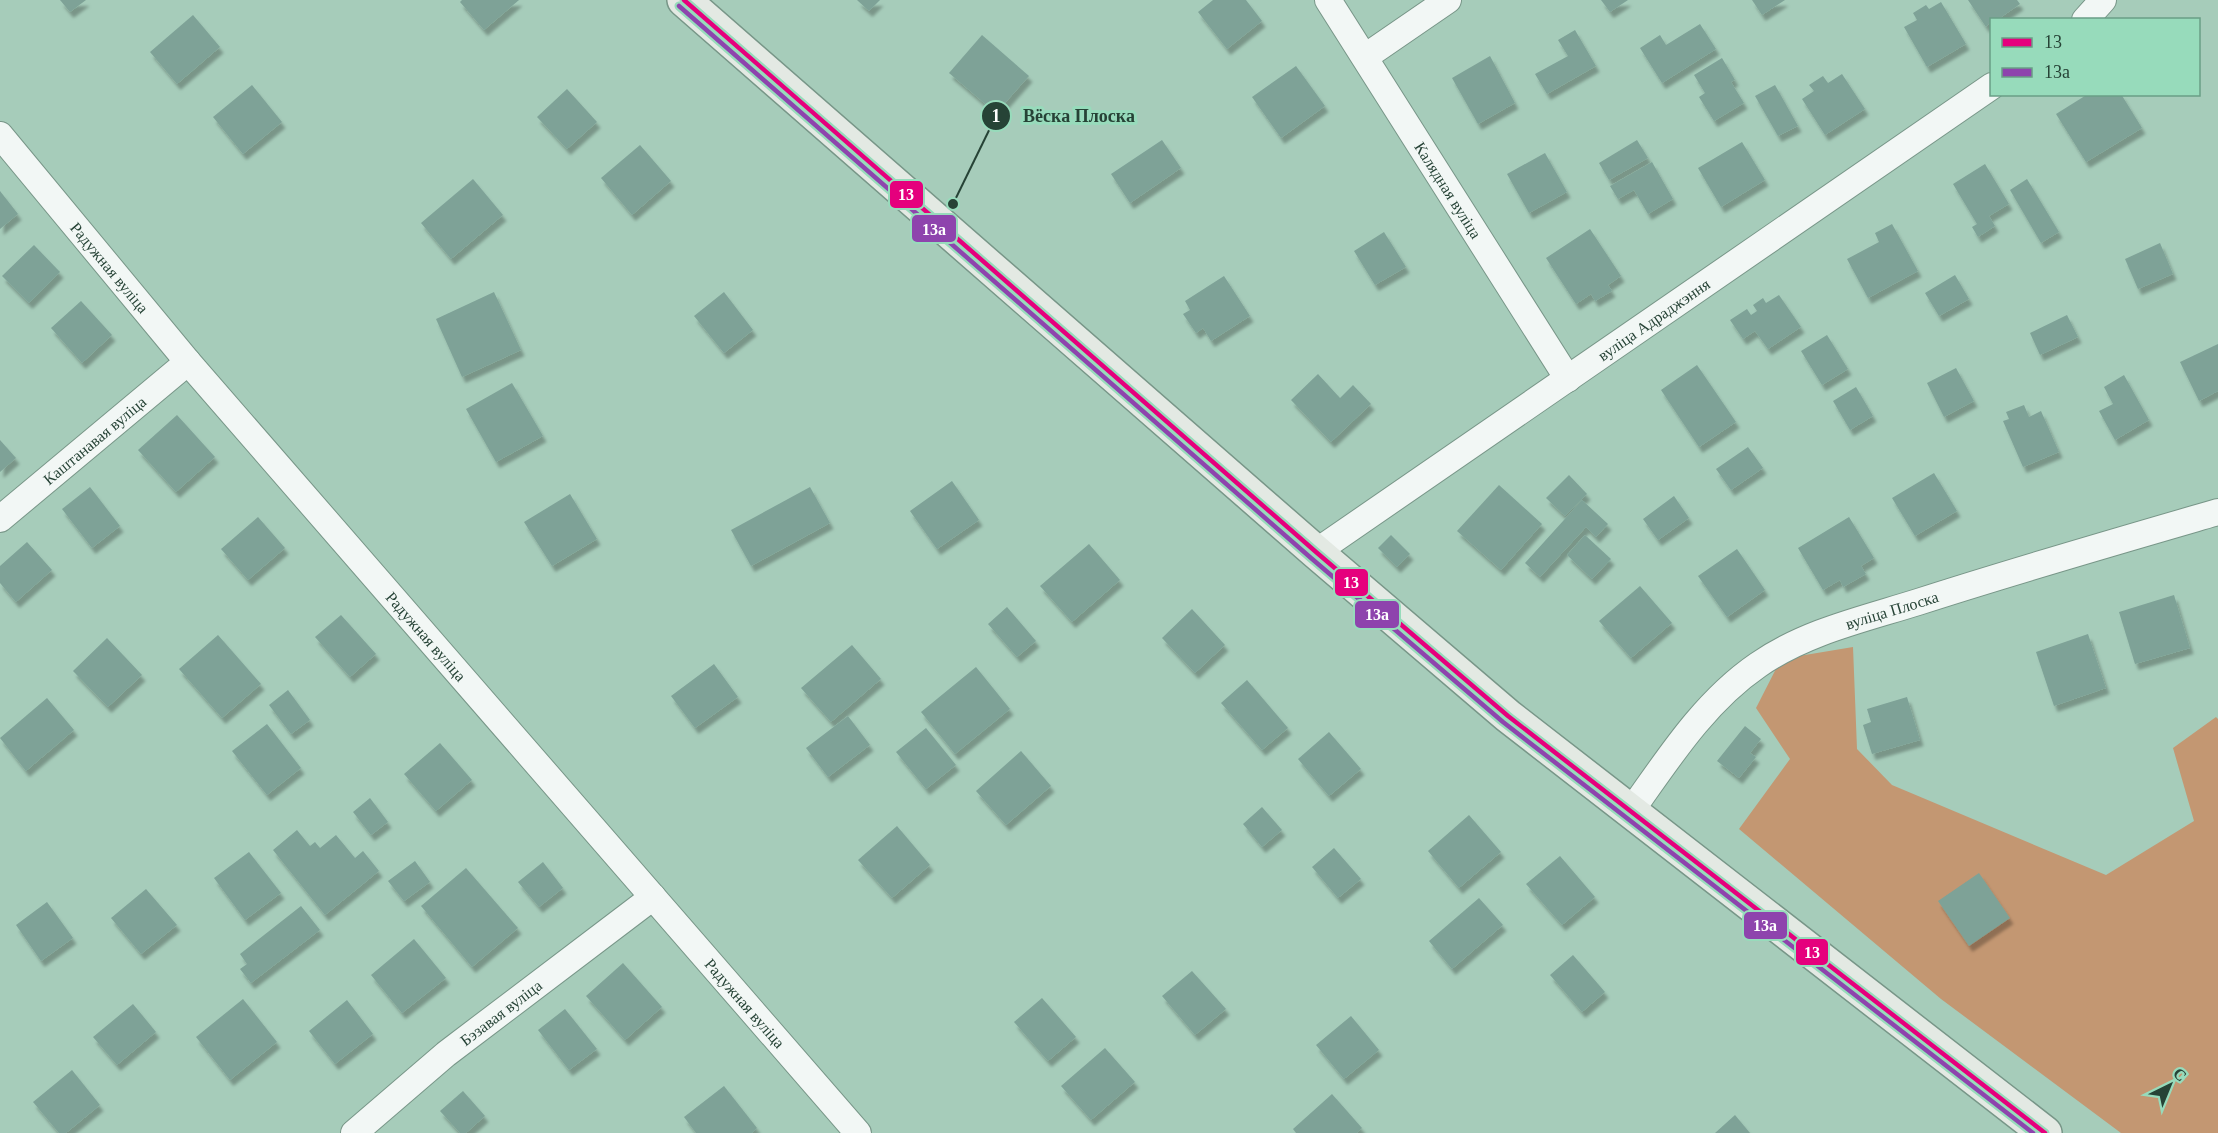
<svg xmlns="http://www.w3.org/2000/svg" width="2218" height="1133" font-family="'Times New Roman',serif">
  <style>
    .forest { fill: #c39772 }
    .building { fill: #7ea297; filter: url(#shadow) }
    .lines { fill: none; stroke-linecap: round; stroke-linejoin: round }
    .street-casing { stroke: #789688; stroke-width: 28 }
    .secondary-casing { stroke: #789688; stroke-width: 36 }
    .street { stroke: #f2f7f5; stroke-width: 26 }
    .secondary { stroke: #e3e9e3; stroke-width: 33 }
    .bus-1-casing { stroke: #97dbbb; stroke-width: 9 }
    .bus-2-casing { stroke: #97dbbb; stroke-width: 9 }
    .bus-1 { stroke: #e5007d; stroke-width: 4.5 }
    .bus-2 { stroke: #8e44ad; stroke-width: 4.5 }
    .labels { text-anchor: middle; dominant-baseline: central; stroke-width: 6; stroke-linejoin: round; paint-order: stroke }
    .street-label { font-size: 16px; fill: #264336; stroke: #97dbbb }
    .leader { fill: none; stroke: #264336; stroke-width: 2 }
    .callout-dot { fill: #264336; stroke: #97dbbb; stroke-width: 2 }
    .mark-label { font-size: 18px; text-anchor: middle; font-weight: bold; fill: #fff }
    .callout-label { font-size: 18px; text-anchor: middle; font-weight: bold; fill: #264336; stroke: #97dbbb; stroke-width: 6; stroke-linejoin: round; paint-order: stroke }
    .line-badge { stroke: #97dbbb; stroke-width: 2 }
    .badge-label { font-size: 16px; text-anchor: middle; font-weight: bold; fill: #fff }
  </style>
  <defs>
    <filter id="shadow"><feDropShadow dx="3.5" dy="6" stdDeviation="1.5" flood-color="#0004"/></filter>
  </defs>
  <rect width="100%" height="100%" fill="#a6ccba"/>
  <!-- forest -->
  <path class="forest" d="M1853 647 1857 749 1892 785 2106 875 2194 821 2173 748 2216 717 2218 719V1133H2121L1941 999 1739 829 1790 759 1756 708 1781 659Z"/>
  <!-- building -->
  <g class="building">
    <path d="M60 0H86L70 12Z"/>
    <path d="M462 0H519L484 30 460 2Z"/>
    <path d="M857 0H880L869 11Z"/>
    <path d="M1213 0H1246L1262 21 1227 49 1198 12Z"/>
    <path d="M1601 0H1628L1610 12Z"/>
    <path d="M1752 0H1785L1762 15Z"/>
    <path d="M1968 0H2017L2020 4 1997 20H1992L1986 27Z"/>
    <path d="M1941 2 1966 44 1927 67 1904 27 1917 20 1913 13 1926 5 1929 9Z"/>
    <path d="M193 15 220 47 177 84 150 52Z"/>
    <path d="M1700 24 1716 49 1662 83 1640 48 1660 35 1666 45Z"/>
    <path d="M1575 30 1596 66 1547 94 1535 74 1568 56 1558 40Z"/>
    <path d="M982 35 1029 76 996 113 949 73Z"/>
    <path d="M1490 56 1515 103 1478 124 1452 78Z"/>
    <path d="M1722 58 1735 80 1731 82 1744 103 1714 121 1699 97 1705 93 1694 75Z"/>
    <path d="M1296 66 1325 106 1281 138 1252 97Z"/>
    <path d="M1842 74 1865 109 1825 135 1802 99 1814 91 1809 85 1823 76 1828 83Z"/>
    <path d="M252 85 282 122 243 154 213 117Z"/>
    <path d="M1775 85 1798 126 1778 136 1755 96Z"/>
    <path d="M567 89 597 122 567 149 537 117Z"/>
    <path d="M2088 94H2121L2142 128 2086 162 2056 114Z"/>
    <path d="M1162 140 1181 168 1130 203 1111 174Z"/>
    <path d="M1637 140 1648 158 1609 180 1599 163Z"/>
    <path d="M1742 142 1765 180 1721 207 1698 168Z"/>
    <path d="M640 145 671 181 632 215 601 178Z"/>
    <path d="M1545 153 1567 192 1529 213 1507 174Z"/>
    <path d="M1652 162 1673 199 1648 214 1634 190 1618 199 1610 186Z"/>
    <path d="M1985 164 2009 204 1989 216 1995 226 1978 237 1972 227 1977 224 1953 184Z"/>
    <path d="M473 179 503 215 451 259 421 223Z"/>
    <path d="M2027 179 2059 232 2041 243 2010 190Z"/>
    <path d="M0 191 18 214 0 229Z"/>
    <path d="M1892 224 1918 271 1868 298 1847 259 1879 242 1875 233Z"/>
    <path d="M1590 229 1621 276 1608 285 1612 291 1595 301 1591 294 1576 304 1546 258Z"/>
    <path d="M1384 232 1406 267 1375 285 1354 251Z"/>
    <path d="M2160 243 2173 274 2138 289 2125 259Z"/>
    <path d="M34 245 60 272 29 303 2 276Z"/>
    <path d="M1955 275 1969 299 1939 316 1925 293Z"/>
    <path d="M1224 276 1250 316 1211 341 1203 328 1196 333 1183 314 1190 310 1185 301Z"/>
    <path d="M494 292 521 350 462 377 436 319Z"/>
    <path d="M724 292 753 330 724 353 694 316Z"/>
    <path d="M1779 295 1801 327 1768 349 1755 331 1743 339 1730 320 1747 309 1751 315 1757 311 1753 305 1763 298 1766 303Z"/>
    <path d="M81 301 112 335 82 363 51 328Z"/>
    <path d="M2067 315 2078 337 2040 355 2030 333Z"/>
    <path d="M1827 335 1848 369 1822 385 1801 351Z"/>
    <path d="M2218 344V391L2199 401 2180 362Z"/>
    <path d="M1697 365 1736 422 1699 447 1661 390Z"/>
    <path d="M1956 368 1974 401 1944 417 1927 383Z"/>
    <path d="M1318 374 1340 398 1353 385 1371 404 1331 442 1291 400Z"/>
    <path d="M2124 375 2149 420 2115 440 2099 411 2113 404 2104 387Z"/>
    <path d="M512 383 543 436 496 462 466 409Z"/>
    <path d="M1856 387 1873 416 1850 430 1833 401Z"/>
    <path d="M2024 405 2029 417 2041 411 2059 452 2023 467 2003 421 2009 419 2006 412Z"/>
    <path d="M177 415 215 457 176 492 138 450Z"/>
    <path d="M0 440 16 458 0 472Z"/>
    <path d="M1748 447 1763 468 1731 490 1716 469Z"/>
    <path d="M1934 473 1957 511 1915 536 1892 498Z"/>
    <path d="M1569 475 1587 494 1565 516 1546 498Z"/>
    <path d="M952 481 979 520 937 549 910 511Z"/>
    <path d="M1499 485 1542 524 1501 570 1457 531Z"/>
    <path d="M90 487 120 526 92 548 62 509Z"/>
    <path d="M810 487 830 523 751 566 731 530Z"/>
    <path d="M570 494 597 539 552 566 524 522Z"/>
    <path d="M1674 496 1689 518 1658 540 1643 519Z"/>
    <path d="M1582 500 1608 524 1596 537 1586 527 1540 577 1525 563Z"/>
    <path d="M258 517 285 548 248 580 221 549Z"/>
    <path d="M1849 517 1874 558 1861 566 1866 574 1843 587 1840 580 1823 590 1798 548Z"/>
    <path d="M1391 535 1410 554 1397 567 1378 548Z"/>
    <path d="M1585 535 1611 559 1592 579 1567 555Z"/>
    <path d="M27 542 52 570 16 602 0 583V566Z"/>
    <path d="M1089 544 1120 580 1072 622 1040 586Z"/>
    <path d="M1737 549 1765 590 1727 617 1698 576Z"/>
    <path d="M1640 586 1672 623 1631 658 1599 621Z"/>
    <path d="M2174 595 2190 648 2135 664 2119 612Z"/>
    <path d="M1007 607 1036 641 1017 657 988 624Z"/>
    <path d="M1192 609 1225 645 1195 673 1162 638Z"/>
    <path d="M341 615 376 654 350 677 315 637Z"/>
    <path d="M2088 634 2106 688 2054 706 2036 652Z"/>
    <path d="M218 635 261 684 222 718 179 669Z"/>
    <path d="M107 638 142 675 108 707 73 671Z"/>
    <path d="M852 645 881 679 831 722 801 688Z"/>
    <path d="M714 664 738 697 695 728 671 696Z"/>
    <path d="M976 667 1010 709 955 754 921 712Z"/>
    <path d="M1247 680 1288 728 1262 750 1221 703Z"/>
    <path d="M288 690 310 720 291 734 269 705Z"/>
    <path d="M1907 697 1920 740 1872 754 1863 725 1871 722 1867 709Z"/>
    <path d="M47 698 74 730 26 771 0 738Z"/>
    <path d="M848 716 870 745 828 777 806 748Z"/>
    <path d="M267 724 301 768 267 795 232 751Z"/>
    <path d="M1745 726 1761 739 1750 753 1756 757 1739 778 1717 761Z"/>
    <path d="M926 728 956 765 926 789 896 752Z"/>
    <path d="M1329 732 1361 769 1329 796 1298 759Z"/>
    <path d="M440 743 472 780 436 811 404 774Z"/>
    <path d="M1021 751 1051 786 1006 825 976 791Z"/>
    <path d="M370 798 388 822 371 835 353 812Z"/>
    <path d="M1262 807 1282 830 1262 847 1243 824Z"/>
    <path d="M1469 815 1501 852 1459 888 1428 851Z"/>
    <path d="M897 826 930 865 892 898 858 860Z"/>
    <path d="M297 830 310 846 315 842 320 848 336 835 355 858 363 851 379 871 325 915 273 850Z"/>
    <path d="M1334 848 1361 879 1338 898 1312 867Z"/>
    <path d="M249 852 281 893 245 920 214 878Z"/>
    <path d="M1560 856 1595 897 1562 925 1526 884Z"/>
    <path d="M415 861 430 882 404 901 388 881Z"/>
    <path d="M543 862 563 888 539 907 518 882Z"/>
    <path d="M466 868 518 928 472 967 421 906Z"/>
    <path d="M1979 873 2010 918 1969 946 1938 901Z"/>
    <path d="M146 889 177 925 141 954 111 918Z"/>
    <path d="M1479 898 1503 925 1452 969 1429 941Z"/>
    <path d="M47 902 73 938 41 961 16 925Z"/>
    <path d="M301 906 320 930 251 983 240 969 247 964 240 954Z"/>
    <path d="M414 939 446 978 402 1013 371 975Z"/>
    <path d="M1573 955 1605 992 1582 1012 1550 975Z"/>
    <path d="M623 963 662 1007 625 1040 586 996Z"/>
    <path d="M1192 971 1226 1009 1195 1035 1162 996Z"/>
    <path d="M1042 998 1076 1037 1048 1061 1014 1022Z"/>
    <path d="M243 999 277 1042 230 1080 196 1037Z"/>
    <path d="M347 1000 373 1034 335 1064 309 1031Z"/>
    <path d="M133 1004 156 1032 117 1065 93 1037Z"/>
    <path d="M565 1009 597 1049 569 1070 538 1030Z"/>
    <path d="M1351 1016 1379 1050 1344 1079 1316 1045Z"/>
    <path d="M1105 1048 1135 1082 1091 1120 1061 1086Z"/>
    <path d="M72 1070 100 1105 66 1133H59L33 1102Z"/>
    <path d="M724 1086 757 1128 752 1133H696L684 1117Z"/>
    <path d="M463 1091 485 1116 466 1133H460L440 1111Z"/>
    <path d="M1332 1094 1362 1128 1357 1133H1296L1293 1129Z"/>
    <path d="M1735 1115 1750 1133H1715Z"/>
  </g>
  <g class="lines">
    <!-- street casing -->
    <g class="street-casing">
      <g id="street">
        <path id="s1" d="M1328 0 1568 379"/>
        <path d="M2085 20 2103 0"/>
        <path d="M1365 57 1448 0"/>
        <path id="s2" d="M0 135 188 362 858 1133"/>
        <path id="s3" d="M0 519 188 362"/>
        <path id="s4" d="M1316 552 1992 86"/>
        <path id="s5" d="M1631 811C1668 759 1704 702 1758 665 1805 632 1864 619 1918 602 2017 570 2118 541 2218 512"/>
        <path id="s6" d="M354 1133 446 1054 653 897"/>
      </g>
    </g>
    <!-- secondary casing -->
    <g class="secondary-casing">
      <path id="secondary" d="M684 0 1316 552 1508 716 2045 1133"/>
    </g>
    <!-- street -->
    <use href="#street" class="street"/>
    <!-- secondary -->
    <use href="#secondary" class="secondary"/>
    <!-- bus-1 casing -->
    <g class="bus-1-casing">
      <path id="bus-1" d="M684 0 1316 552 1508 716 2045 1133"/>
    </g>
    <!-- bus-2 casing -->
    <g class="bus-2-casing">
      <path id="bus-2" d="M679 6 1311 558 1503 722 2033 1133"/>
    </g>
    <!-- bus-1 -->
    <use href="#bus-1" class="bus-1"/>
    <!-- bus-2 -->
    <use href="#bus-2" class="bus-2"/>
  </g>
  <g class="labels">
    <!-- street labels -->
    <g class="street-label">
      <text stroke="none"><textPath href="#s1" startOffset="225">Калядная вуліца</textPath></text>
      <text stroke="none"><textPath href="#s2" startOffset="172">Радужная вуліца</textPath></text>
      <text stroke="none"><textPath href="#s4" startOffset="410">вуліца Адраджэння</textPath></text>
      <text stroke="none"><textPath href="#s3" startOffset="123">Каштанавая вуліца</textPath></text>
      <text stroke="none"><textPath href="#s5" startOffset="340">вуліца Плоска</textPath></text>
      <text stroke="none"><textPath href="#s2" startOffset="658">Радужная вуліца</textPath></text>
      <text stroke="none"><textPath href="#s2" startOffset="1144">Радужная вуліца</textPath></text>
      <text stroke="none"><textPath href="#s6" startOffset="190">Бэзавая вуліца</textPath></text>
    </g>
  </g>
  <!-- callouts -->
  <path class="leader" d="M953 204L996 116"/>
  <g class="callout-dot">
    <circle cx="953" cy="204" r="6"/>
    <circle cx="996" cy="116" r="15"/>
  </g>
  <g class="mark-label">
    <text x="996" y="122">1</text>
  </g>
  <g class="callout-label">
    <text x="1079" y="122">Вёска Плоска</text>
  </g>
  <g class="line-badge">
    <rect x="889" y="180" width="35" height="29" rx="6" fill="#e5007d"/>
    <rect x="911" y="214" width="46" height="29" rx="6" fill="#8e44ad"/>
    <rect x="1334" y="568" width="35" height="29" rx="6" fill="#e5007d"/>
    <rect x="1354" y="600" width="46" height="29" rx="6" fill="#8e44ad"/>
    <rect x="1743" y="911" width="45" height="29" rx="6" fill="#8e44ad"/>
    <rect x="1795" y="938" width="34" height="28" rx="6" fill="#e5007d"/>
  </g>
  <g class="badge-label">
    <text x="906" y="200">13</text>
    <text x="934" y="235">13а</text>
    <text x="1351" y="588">13</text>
    <text x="1377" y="620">13а</text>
    <text x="1765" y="931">13а</text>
    <text x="1812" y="958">13</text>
  </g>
  <!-- legend -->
  <rect x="1990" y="18" width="210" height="78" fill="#97dbbb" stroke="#6a9e86" stroke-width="1.5"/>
  <rect x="2002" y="38" width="30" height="9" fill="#e5007d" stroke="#6a9e86" stroke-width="1.5"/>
  <text x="2044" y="48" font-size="18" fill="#264336">13</text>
  <rect x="2002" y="68" width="30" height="9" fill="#8e44ad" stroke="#6a9e86" stroke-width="1.5"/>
  <text x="2044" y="78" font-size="18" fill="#264336">13а</text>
  <!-- north arrow -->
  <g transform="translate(2170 1085) rotate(43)" stroke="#97dbbb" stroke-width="4.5" paint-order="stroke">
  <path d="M0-4.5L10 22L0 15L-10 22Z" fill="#264336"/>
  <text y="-9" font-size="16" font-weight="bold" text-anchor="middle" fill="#264336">С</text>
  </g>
</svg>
